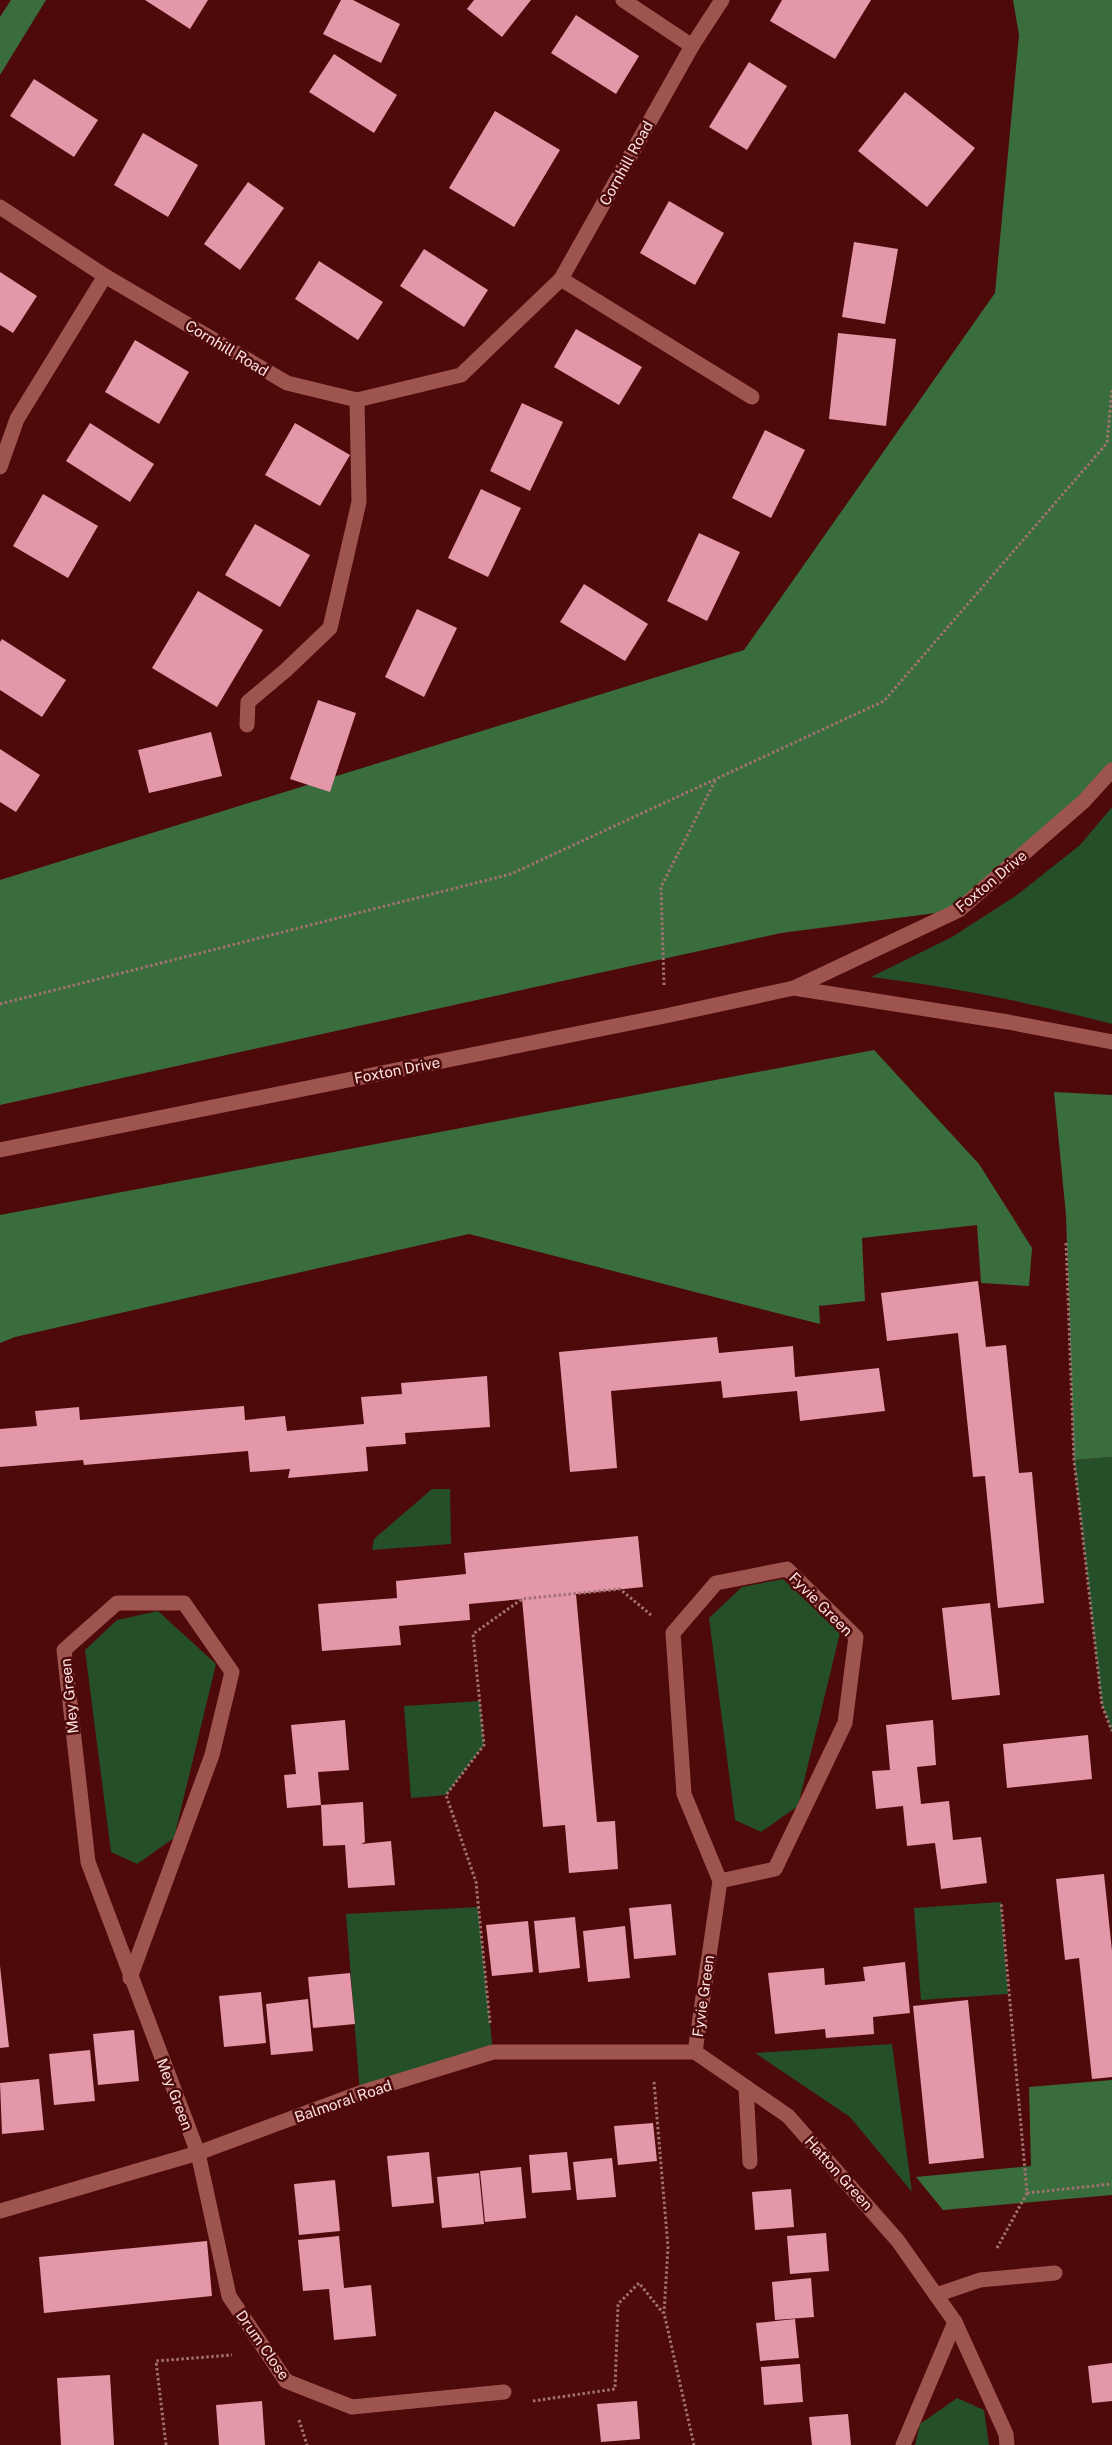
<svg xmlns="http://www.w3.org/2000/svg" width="1112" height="2445" font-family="'Public Sans',sans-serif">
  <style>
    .green { fill: #244f28 }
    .forest { fill: #3a6d3d }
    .building { fill: #e397a8 }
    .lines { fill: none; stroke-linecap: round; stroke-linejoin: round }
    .path { stroke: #a27272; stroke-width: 3; stroke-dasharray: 2.5 2.5; stroke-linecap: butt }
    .minor { stroke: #9f554f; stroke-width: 15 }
    .labels { text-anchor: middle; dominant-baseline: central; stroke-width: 5; stroke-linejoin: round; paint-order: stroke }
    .street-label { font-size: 15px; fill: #fbe1de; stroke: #4e090b }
  </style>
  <rect width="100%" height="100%" fill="#4e090b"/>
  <!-- green -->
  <g class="green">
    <path d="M1112 807V1024C1032 1003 954 987 871 977L952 937 1017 895 1080 845Z"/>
    <path d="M1112 1457V1731L1102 1705 1074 1460Z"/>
    <path d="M432 1489H450L451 1544 372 1550 374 1539Z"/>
    <path d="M783 1579 840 1633 798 1806 761 1832 735 1820 709 1618 742 1587Z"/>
    <path d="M158 1611 216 1664 174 1838 137 1864 111 1852 85 1650 117 1620Z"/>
    <path d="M480 1701 484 1745 446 1795 411 1798 404 1706Z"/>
    <path d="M1001 1902 1008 1994 921 2000 914 1908Z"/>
    <path d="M478 1907 493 2052 360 2093 346 1914Z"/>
    <path d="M892 2044 912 2192 850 2117 755 2053Z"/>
    <path d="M957 2398 984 2410 989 2445H915L920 2424Z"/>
  </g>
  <!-- forest -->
  <g class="forest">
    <path d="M11 0H46L0 75V17Z"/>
    <path d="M1013 0H1112V770L959 910 781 933 0 1105V880L744 650 995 293 1019 35Z"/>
    <path d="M874 1050 979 1164 1032 1248 1029 1286 981 1283 977 1225 862 1238 865 1301 819 1306 820 1324 469 1234 15 1337 0 1343V1215Z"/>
    <path d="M1054 1092 1112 1095V1457L1074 1460 1066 1215Z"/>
    <path d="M1112 2080V2195L943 2210 916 2177 1031 2166 1029 2087Z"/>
  </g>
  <!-- building -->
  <g class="building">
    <path d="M145 0H208L190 29Z"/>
    <path d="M341 0H353L400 24 381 63 323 34Z"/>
    <path d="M474 0H531L502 37 467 9Z"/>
    <path d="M782 0H871L835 59 770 21Z"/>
    <path d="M576 15 639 56 616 94 551 53Z"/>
    <path d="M334 54 397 95 374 133 309 92Z"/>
    <path d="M749 62 787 86 747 150 709 127Z"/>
    <path d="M34 79 98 120 74 157 10 116Z"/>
    <path d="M905 92 975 148 927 207 858 151Z"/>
    <path d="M495 111 560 150 514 227 449 188Z"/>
    <path d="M143 133 198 165 168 217 114 185Z"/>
    <path d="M248 182 284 208 240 270 204 244Z"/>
    <path d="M669 201 724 233 695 285 640 253Z"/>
    <path d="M854 242 898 249 885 324 842 317Z"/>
    <path d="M424 249 488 290 464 327 400 286Z"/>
    <path d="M319 261 383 302 358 340 295 299Z"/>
    <path d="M0 272 37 296 13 333 0 325Z"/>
    <path d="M576 329 642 367 619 405 554 367Z"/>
    <path d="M838 333 896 339 886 426 829 419Z"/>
    <path d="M135 340 189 372 159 424 105 392Z"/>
    <path d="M522 403 563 422 530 491 490 471Z"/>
    <path d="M90 423 154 464 130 502 66 461Z"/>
    <path d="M295 423 350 455 320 506 265 475Z"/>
    <path d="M765 430 805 450 771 518 732 498Z"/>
    <path d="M481 489 521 508 488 577 448 558Z"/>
    <path d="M43 494 98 526 68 578 13 546Z"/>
    <path d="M255 524 310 555 280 607 225 575Z"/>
    <path d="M699 533 740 552 707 621 667 601Z"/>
    <path d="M584 584 648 624 625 661 560 622Z"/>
    <path d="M198 591 263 630 217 707 152 668Z"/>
    <path d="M417 609 457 628 424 697 385 677Z"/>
    <path d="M2 639 66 680 42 717 0 690V642Z"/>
    <path d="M318 700 356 713 330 792 290 779Z"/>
    <path d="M211 732 222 776 149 793 138 750Z"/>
    <path d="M0 749 40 775 16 812 0 802Z"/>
    <path d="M978 1281 986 1347 1006 1345 1019 1473 1032 1472 1044 1603 998 1608 985 1476 973 1477 958 1333 887 1341 881 1293Z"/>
    <path d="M717 1337 719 1353 793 1346 795 1377 879 1368 885 1411 800 1421 797 1391 723 1398 721 1381 611 1391 617 1468 570 1472 559 1352Z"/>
    <path d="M487 1376 490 1427 405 1433 406 1444 366 1447 368 1471 288 1478 290 1469 250 1472 248 1451 84 1465 83 1460 0 1467V1429L37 1426 35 1411 79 1407 80 1420 244 1406 245 1420 285 1416 287 1431 364 1424 361 1397 402 1394 401 1383Z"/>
    <path d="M638 1536 643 1587 576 1594 597 1822 615 1821 618 1869 569 1873 565 1825 543 1827 522 1599 469 1604 470 1620 399 1626 401 1645 322 1651 318 1604 397 1598 396 1581 466 1574 464 1553Z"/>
    <path d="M990 1603 1000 1695 952 1700 942 1608Z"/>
    <path d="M345 1720 349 1770 318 1772 321 1805 287 1808 284 1775 296 1774 291 1725Z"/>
    <path d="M933 1720 936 1765 917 1767 921 1804 949 1801 953 1840 981 1837 987 1883 941 1889 935 1843 907 1846 903 1806 876 1809 872 1771 890 1770 886 1725Z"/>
    <path d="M1088 1735 1092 1779 1007 1788 1003 1744Z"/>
    <path d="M363 1802 365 1842 361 1844 391 1841 395 1885 348 1888 345 1845 323 1846 321 1805Z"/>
    <path d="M1104 1874 1112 1951V2077L1092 2079 1079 1958 1065 1960 1056 1879Z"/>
    <path d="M671 1904 676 1955 634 1959 629 1908Z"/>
    <path d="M575 1917 580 1968 539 1973 534 1921Z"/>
    <path d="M528 1921 533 1972 492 1976 486 1925Z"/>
    <path d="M625 1926 630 1978 588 1982 583 1931Z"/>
    <path d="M905 1962 910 2013 873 2017 874 2034 826 2038 825 2029 775 2034 768 1973 824 1968 825 1985 865 1981 863 1967Z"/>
    <path d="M0 1966 9 2047 0 2048Z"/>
    <path d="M350 1973 355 2024 313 2028 308 1977Z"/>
    <path d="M261 1992 266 2043 224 2047 219 1996Z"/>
    <path d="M308 1999 313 2051 271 2055 266 2004Z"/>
    <path d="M968 2000 984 2158 929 2164 913 2006Z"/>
    <path d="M134 2030 139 2081 98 2085 93 2034Z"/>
    <path d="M90 2050 95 2101 54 2105 49 2054Z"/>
    <path d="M39 2079 44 2130 2 2134 0 2083Z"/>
    <path d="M653 2123 657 2161 618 2165 614 2126Z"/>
    <path d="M429 2152 434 2203 392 2207 387 2156Z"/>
    <path d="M567 2152 571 2190 532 2193 529 2155Z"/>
    <path d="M612 2158 616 2197 577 2200 573 2162Z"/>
    <path d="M521 2167 526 2218 485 2222 480 2171Z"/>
    <path d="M479 2173 484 2224 442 2228 437 2177Z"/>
    <path d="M335 2180 340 2231 299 2235 294 2184Z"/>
    <path d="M791 2189 794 2227 755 2230 752 2192Z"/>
    <path d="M826 2233 829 2271 790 2274 787 2236Z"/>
    <path d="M339 2236 344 2288 371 2285 376 2336 334 2340 329 2289 303 2291 298 2240Z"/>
    <path d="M207 2241 212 2296 44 2313 39 2257Z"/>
    <path d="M811 2278 814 2317 775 2320 772 2282Z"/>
    <path d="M795 2319 799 2358 760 2361 756 2323Z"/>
    <path d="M1112 2363V2401L1092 2403 1088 2366Z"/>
    <path d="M800 2364 803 2402 764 2405 761 2367Z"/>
    <path d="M110 2375 114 2445H61L57 2378Z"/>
    <path d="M262 2401 265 2445H219L216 2405Z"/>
    <path d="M637 2401 640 2439 601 2442 597 2404Z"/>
    <path d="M848 2414 851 2445H812L809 2417Z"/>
  </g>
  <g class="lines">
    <!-- path -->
    <g class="path">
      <path d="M664 985 661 887 716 779"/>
      <path d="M0 1004 511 874 884 701 1107 443 1112 390"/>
      <path d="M1066 1243 1074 1460 1102 1705 1112 1731"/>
      <path d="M490 2023 476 1882 446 1795 484 1745 473 1634 522 1599 620 1589 651 1615"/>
      <path d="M654 2082 668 2247 664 2313 694 2445"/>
      <path d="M1027 2193 1112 2184"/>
      <path d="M997 2248 1027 2193 1001 1902"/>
      <path d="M533 2401 615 2389 618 2304 639 2283 663 2313"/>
      <path d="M299 2420 307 2445"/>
      <path d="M166 2445 156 2361 232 2355"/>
    </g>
    <!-- minor -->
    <g class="minor">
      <path d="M623 0 692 46"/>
      <path d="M0 207 105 276 287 383 357 400 461 375 561 279 692 46 722 0"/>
      <path d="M561 279 752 397"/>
      <path d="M0 467 17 419 105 276"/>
      <path d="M247 725 248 702 286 670 330 628 359 502 357 400"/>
      <path d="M794 988 1008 1022 1112 1042"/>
      <path d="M0 1150 665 1016 794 988 959 910 1084 801 1112 770"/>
      <path d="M130 1978 212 1755 232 1672 184 1603H117L64 1650 88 1862 198 2153 229 2296 286 2381 352 2407 504 2392"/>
      <path d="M695 2052 720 1881 684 1794 673 1633 716 1583 787 1569 856 1637 845 1723 775 1869 720 1881"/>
      <path d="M695 2052 788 2116 898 2241 955 2322 1006 2434 1007 2445"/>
      <path d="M746 2087 750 2162"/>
      <path d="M0 2211 198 2153 360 2093 493 2052H695"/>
      <path d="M936 2295 980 2280 1055 2273"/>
      <path d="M903 2445 955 2322"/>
    </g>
  </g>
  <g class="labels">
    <!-- street labels -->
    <g class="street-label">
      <text transform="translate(626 163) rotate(-61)">Cornhill Road</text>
      <text transform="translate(227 348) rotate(31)">Cornhill Road</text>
      <text transform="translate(991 881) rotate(-40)">Foxton Drive</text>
      <text transform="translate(397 1070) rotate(-11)">Foxton Drive</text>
      <text transform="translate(821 1604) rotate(45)">Fyvie Green</text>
      <text transform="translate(69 1696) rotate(-96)">Mey Green</text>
      <text transform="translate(703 1996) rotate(-82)">Fyvie Green</text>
      <text transform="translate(175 2094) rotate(69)">Mey Green</text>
      <text transform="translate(343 2101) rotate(-19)">Balmoral Road</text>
      <text transform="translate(839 2173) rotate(48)">Hatton Green</text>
      <text transform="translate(263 2345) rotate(55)">Drum Close</text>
    </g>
  </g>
</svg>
